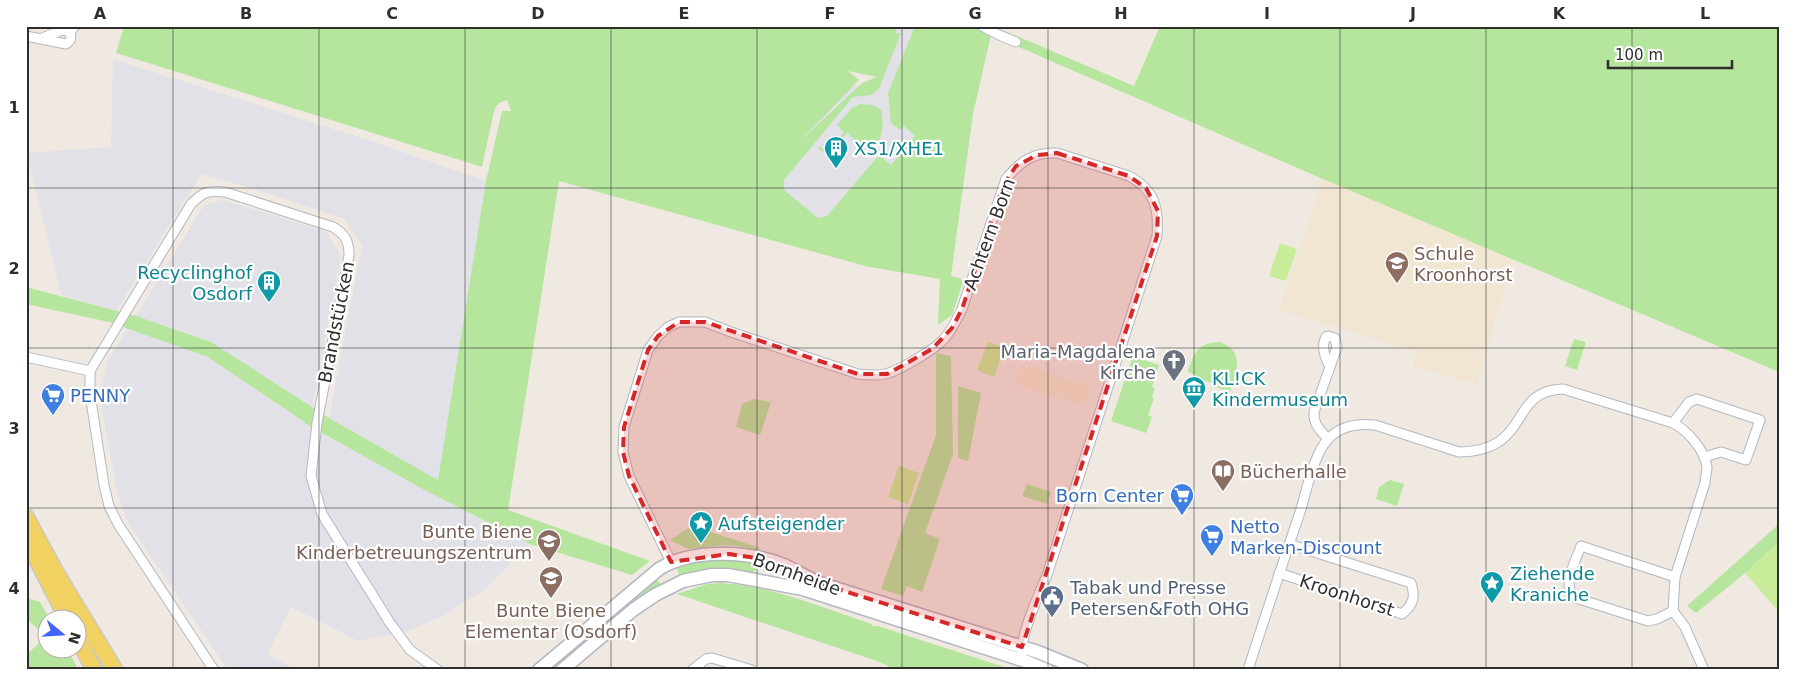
<svg xmlns="http://www.w3.org/2000/svg" width="1805" height="696" font-family="'DejaVu Sans',sans-serif">
  <style>
    .industrial { fill: #e3e1e8 }
    .education { fill: #f0e6d1 }
    .green { fill: #b6e59e; fill-rule: evenodd }
    .pitch { fill: #c9ec9a }
    .lines { fill: none; stroke-linecap: round; stroke-linejoin: round }
    .street-casing { stroke: #b4b7c1; stroke-width: 11 }
    .secondary-casing { stroke: #b4b7c1; stroke-width: 15 }
    .primary-casing { stroke: #c9c9c9; stroke-width: 18 }
    .street { stroke: #fff; stroke-width: 9 }
    .secondary { stroke: #fff; stroke-width: 12 }
    .primary { stroke: #f2d163; stroke-width: 15 }
    .marked { fill: #d62828; fill-opacity: 0.2; stroke: #d62828; stroke-width: 4; stroke-dasharray: 10 6; stroke-linejoin: round }
    .grid { fill: none; stroke: #2e2e2e; stroke-width: 1; stroke-opacity: 0.55 }
    .labels { text-anchor: middle; dominant-baseline: central; stroke-width: 4.5; stroke-linejoin: round; paint-order: stroke }
    .culture-label { font-size: 18px; fill: #0d838f; stroke: #fff; text-anchor: start }
    .street-label { font-size: 18px; fill: #2e2e2e; stroke: #fff }
    .education-label { font-size: 18px; fill: #785e54; stroke: #fff; text-anchor: start }
    .worship-label { font-size: 18px; fill: #5b616d; stroke: #fff; text-anchor: end }
    .shop-label { font-size: 18px; fill: #366cbe; stroke: #fff; text-anchor: start }
    .service-label { font-size: 18px; fill: #4e5e75; stroke: #fff; text-anchor: start }
    .neatline { fill: none; stroke: #2e2e2e; stroke-width: 2 }
    .grid-label { font-size: 16px; text-anchor: middle; font-weight: bold; fill: #2e2e2e }
  </style>
  <rect width="100%" height="100%" fill="#efe9e1"/>
  <!-- industrial -->
  <g class="industrial">
    <path d="M898 26H973L965 89 834 247 761 186 848 84 874 88Z"/>
    <path d="M113 59 371 141 486 181 438 481 329 418 362 246 345 219 241 185 201 174 116 311 61 295 27 153 111 147Z"/>
    <path d="M223 200 327 232 341 257 312 408 211 342 136 316 204 205Z"/>
    <path d="M128 327 208 357 310 426 419 487 530 544 484 590 442 616 408 631 358 641 291 607 267 654 297 670H228L128 522 117 493 100 396 107 362Z"/>
  </g>
  <!-- education -->
  <g class="education">
    <path d="M1323 179 1513 258 1477 384 1413 367 1416 351 1279 310Z"/>
    <path d="M1021 364 1090 386 1084 406 1014 384Z"/>
  </g>
  <!-- green -->
  <g class="green">
    <path d="M124 26H898L895 33H901L879 89 871 95 853 97 784 180V190L818 218 827 216 879 155 891 165 915 136 904 126 900 130 891 123 888 93 915 26H993L1134 86 1160 26H1779V372L1323 179 991 35 973 114 951 276 960 278 963 282 952 315 938 325 940 279 865 266 559 181 508 510 650 561 632 575 530 544 419 487 310 426 208 357 109 322 26 304V287L136 316 211 342 329 418 438 480 486 181 502 111H511L507 100C500 102 497 104 494 111L482 167 116 53ZM848 71 877 77 862 83 797 144 859 80Z"/>
    <path d="M860 104 873 105 881 110C885 128 882 139 871 153L847 133 828 156 818 148 819 146 824 149 832 140 835 143 844 132 837 125 852 108Z"/>
    <path d="M1574 339 1586 342 1577 370 1565 366Z"/>
    <path d="M1220 342C1246 352 1236 372 1230 392L1212 386V383L1196 378V375L1188 372C1194 352 1198 343 1220 342Z"/>
    <path d="M936 353 951 356 953 454 925 533 940 539 922 592 907 586 903 596 881 589 936 435Z"/>
    <path d="M1133 356 1159 365 1152 387 1155 388 1152 397 1154 398 1148 415 1152 417 1146 433 1111 421Z"/>
    <path d="M958 386 981 393 968 461 958 458Z"/>
    <path d="M754 399 771 402 760 435 736 427 742 404Z"/>
    <path d="M1390 480 1404 484 1397 506 1376 499 1379 487Z"/>
    <path d="M1027 484 1051 492 1047 504 1022 496Z"/>
    <path d="M1779 524V542L1745 573 1696 613 1687 606Z"/>
    <path d="M692 526 760 548 759 550 738 546 725 545 689 549 671 541V539Z"/>
    <path d="M725 558 748 562 755 566 757 569 752 573 726 569 680 579 676 564Z"/>
    <path d="M654 577 663 586 573 656 571 653 598 631Z"/>
    <path d="M721 583C773 586 823 608 872 624V626H878L1013 670H897L877 661 677 594 707 584Z"/>
    <path d="M26 598 40 602 49 618H48V648L67 649 79 670H26V655L46 637 26 618Z"/>
  </g>
  <!-- pitch -->
  <g class="pitch">
    <path d="M1280 243 1297 249 1286 281 1269 276Z"/>
    <path d="M988 342 1004 348 994 377 977 370Z"/>
    <path d="M899 466 919 473 908 504 888 497Z"/>
    <path d="M1779 542V612L1745 573Z"/>
  </g>
  <g class="lines">
    <!-- street casing -->
    <g class="street-casing">
      <g id="street">
        <path d="M982 26 999 35 1016 42"/>
        <path d="M26 36 66 44C71 41 72 38 70 32L75 26"/>
        <path d="M40 39 62 30 70 32"/>
        <path d="M26 357 90 371"/>
        <path d="M1673 423 1689 402 1697 399 1760 420 1746 460 1721 452 1704 457"/>
        <path d="M1328 439C1320 430 1313 424 1314 412L1337 347 1335 338 1328 336 1326 337C1321 346 1325 358 1330 367"/>
        <path d="M671 562 629 476 623 452 624 427 648 350 658 336 668 327 679 322H705L731 332 858 374C867 375 876 376 885 374 899 371 935 349 944 339 952 330 957 319 962 309L1006 179C1021 161 1033 152 1057 153L1129 176C1155 190 1159 208 1157 236L1047 575C1039 594 1021 633 1022 652"/>
        <path d="M1279 573 1402 614C1413 605 1416 597 1411 583L1289 544"/>
        <path d="M1673 611 1657 619 1648 621 1576 598C1560 588 1576 560 1581 546L1675 577"/>
        <path d="M214 670 118 524 109 506 104 485 90 394V371L191 204C203 192 208 190 225 192L333 227C345 234 349 241 349 255L317 423 311 476 322 514 390 623 410 650 438 670"/>
        <path d="M692 670 706 659 712 658 752 670"/>
        <path d="M1248 670C1265 616 1283 563 1301 509 1307 489 1314 453 1329 438 1342 425 1358 423 1375 425L1459 452C1473 452 1488 449 1500 441 1525 423 1522 390 1563 389L1673 423C1688 431 1704 449 1707 467 1707 472 1705 478 1705 483L1675 577 1673 611 1685 627 1704 670"/>
      </g>
    </g>
    <!-- secondary casing -->
    <g class="secondary-casing">
      <g id="secondary">
        <path d="M539 670 659 569C693 548 748 551 784 565 797 571 809 579 822 584L1038 652 1082 670"/>
        <path d="M562 670 633 610 655 595 683 581 712 575H728L803 589 1025 661 1047 670"/>
      </g>
    </g>
    <!-- primary casing -->
    <g class="primary-casing">
      <g id="primary">
        <path d="M26 517 58 576 115 670"/>
        <path d="M26 539 67 618"/>
        <path d="M78 638 94 670"/>
      </g>
    </g>
    <!-- street -->
    <use href="#street" class="street"/>
    <!-- secondary -->
    <use href="#secondary" class="secondary"/>
    <!-- primary -->
    <use href="#primary" class="primary"/>
  </g>
  <!-- marked area -->
  <path class="marked" d="M1057 153 1129 176 1146 188 1158 211 1157 236 1022 647 822 584 762 559 729 554 671 562 629 476 623 452 624 427 648 350 658 336 679 322H705L858 374H887L932 349 952 328 962 309 1003 186 1016 166 1037 155Z"/>
  <!-- grid -->
  <path class="grid" d="M173 26V670M319 26V670M465 26V670M611 26V670M757 26V670M902 26V670M1048 26V670M1194 26V670M1340 26V670M1486 26V670M1632 26V670M26 188H1779M26 348H1779M26 508H1779"/>
  <!-- icons -->
  <defs>
    <g id="building-pin" transform="scale(1.25)"><path d="M0 17L-7.5 6A9.5 9.5 0 1 1 7.5 6Z" fill="#0f9aa8" stroke="#fff"/><path d="M-4-6H4V6H1V3H-1V6H-4ZM-2.5-4.3h1.7v1.8h-1.7ZM.8-4.3h1.7v1.8H.8ZM-2.5-1h1.7V.8h-1.7ZM.8-1h1.7V.8H.8Z" fill="#fff"/></g>
    <g id="school-pin" transform="scale(1.25)"><path d="M0 17L-7.5 6A9.5 9.5 0 1 1 7.5 6Z" fill="#8d6e63" stroke="#fff"/><path d="M0-5L7-2L0 1L-7-2ZM-4 1L0 2.5L4 1V4Q0 6-4 4Z" fill="#fff"/></g>
    <g id="church-pin" transform="scale(1.25)"><path d="M0 17L-7.5 6A9.5 9.5 0 1 1 7.5 6Z" fill="#6b7280" stroke="#fff"/><path d="M-1.2-6h2.4v3.5h3.3v2.4h-3.3V6h-2.4V-.1h-3.3v-2.4h3.3Z" fill="#fff"/></g>
    <g id="museum-pin" transform="scale(1.25)"><path d="M0 17L-7.5 6A9.5 9.5 0 1 1 7.5 6Z" fill="#0f9aa8" stroke="#fff"/><path d="M0-6L6-3V-2H-6V-3ZM-5-1h2V3h-2ZM-1-1h2V3h-2ZM3-1h2V3H3ZM-6 4H6V6H-6Z" fill="#fff"/></g>
    <g id="supermarket-pin" transform="scale(1.25)"><path d="M0 17L-7.5 6A9.5 9.5 0 1 1 7.5 6Z" fill="#3f7fe0" stroke="#fff"/><path d="M-6-5.5h2.5l.6 2H6L4.5 2H-2.5L-4.4-4H-6ZM-1.5 3.2a1.3 1.3 0 1 0 .1 0ZM3 3.2a1.3 1.3 0 1 0 .1 0Z" fill="#fff"/></g>
    <g id="library-pin" transform="scale(1.25)"><path d="M0 17L-7.5 6A9.5 9.5 0 1 1 7.5 6Z" fill="#8d6e63" stroke="#fff"/><path d="M-6-4Q-3-5.5-.7-3.5V5Q-3 3-6 4ZM6-4Q3-5.5 .7-3.5V5Q3 3 6 4Z" fill="#fff"/></g>
    <g id="sight-pin" transform="scale(1.25)"><path d="M0 17L-7.5 6A9.5 9.5 0 1 1 7.5 6Z" fill="#0f9aa8" stroke="#fff"/><path d="M0-6L1.8-2.2L6-1.7L2.9 1.2L3.7 5.4L0 3.3L-3.7 5.4L-2.9 1.2L-6-1.7L-1.8-2.2Z" fill="#fff"/></g>
    <g id="civic-pin" transform="scale(1.25)"><path d="M0 17L-7.5 6A9.5 9.5 0 1 1 7.5 6Z" fill="#5c6f8a" stroke="#fff"/><path d="M-.6-6.5H3V-4.5H.6V-3L4-1V1h2V6H-6V1h2V-1L-.6-3ZM-1.2 2.5V6h2.4V2.5Z" fill="#fff"/></g>
  </defs>
  <g fill-rule="evenodd">
    <use href="#building-pin" x="836" y="148"/>
    <use href="#school-pin" x="1397" y="263"/>
    <use href="#building-pin" x="269" y="282"/>
    <use href="#church-pin" x="1174" y="361"/>
    <use href="#museum-pin" x="1194" y="388"/>
    <use href="#supermarket-pin" x="53" y="395"/>
    <use href="#library-pin" x="1223" y="471"/>
    <use href="#supermarket-pin" x="1182" y="495"/>
    <use href="#sight-pin" x="701" y="523"/>
    <use href="#supermarket-pin" x="1212" y="536"/>
    <use href="#school-pin" x="549" y="541"/>
    <use href="#school-pin" x="551" y="578"/>
    <use href="#sight-pin" x="1492" y="583"/>
    <use href="#civic-pin" x="1052" y="597"/>
  </g>
  <g class="labels">
    <!-- culture labels -->
    <g class="culture-label">
      <text x="854" y="148">XS1/XHE1</text>
      <text x="252" y="272" text-anchor="end">Recyclinghof<tspan x="252" dy="21">Osdorf</tspan></text>
      <text x="1212" y="378">KL!CK<tspan x="1212" dy="21">Kindermuseum</tspan></text>
      <text x="718" y="523">Aufsteigender</text>
      <text x="1510" y="573">Ziehende<tspan x="1510" dy="21">Kraniche</tspan></text>
    </g>
    <!-- street labels -->
    <g class="street-label">
      <text transform="translate(989 234) rotate(-70)">Achtern Born</text>
      <text transform="translate(336 322) rotate(-79)">Brandstücken</text>
      <text transform="translate(797 574) rotate(20)">Bornheide</text>
      <text transform="translate(1347 595) rotate(18)">Kroonhorst</text>
    </g>
    <!-- education labels -->
    <g class="education-label">
      <text x="1414" y="253">Schule<tspan x="1414" dy="21">Kroonhorst</tspan></text>
      <text x="1240" y="471">Bücherhalle</text>
      <text x="532" y="531" text-anchor="end">Bunte Biene<tspan x="532" dy="21">Kinderbetreuungszentrum</tspan></text>
      <text x="551" y="610" text-anchor="middle">Bunte Biene<tspan x="551" dy="21">Elementar (Osdorf)</tspan></text>
    </g>
    <!-- worship labels -->
    <g class="worship-label">
      <text x="1156" y="351">Maria-Magdalena<tspan x="1156" dy="21">Kirche</tspan></text>
    </g>
    <!-- shop labels -->
    <g class="shop-label">
      <text x="70" y="395">PENNY</text>
      <text x="1164" y="495" text-anchor="end">Born Center</text>
      <text x="1230" y="526">Netto<tspan x="1230" dy="21">Marken-Discount</tspan></text>
    </g>
    <!-- service labels -->
    <g class="service-label">
      <text x="1070" y="587">Tabak und Presse<tspan x="1070" dy="21">Petersen&amp;Foth OHG</tspan></text>
    </g>
  </g>
  <!-- border -->
  <rect width="1805" height="696" fill="none" stroke="#ffffff" stroke-width="55"/>
  <!-- north arrow -->
  <g transform="translate(62 634) rotate(108)"><circle r="24" fill="#ffffff" stroke="#ababab"/>
  <path d="M0-4L9 19L0 12L-9 19Z" fill="#4264fb"/>
  <text y="-8" font-size="14" font-weight="bold" text-anchor="middle" fill="#2e2e2e">N</text>
  </g>
  <!-- scale -->
  <path d="M1608 60v8h124v-8" fill="none" stroke="#2e2e2e" stroke-width="2.5"/>
  <text x="1615" y="60" font-size="15" fill="#2e2e2e" stroke="#ffffff" stroke-width="4" paint-order="stroke">100 m</text>
  <rect x="28" y="28" width="1750" height="640" class="neatline"/>
  <g class="grid-label">
    <text x="100" y="19">A</text>
    <text x="246" y="19">B</text>
    <text x="392" y="19">C</text>
    <text x="538" y="19">D</text>
    <text x="684" y="19">E</text>
    <text x="830" y="19">F</text>
    <text x="975" y="19">G</text>
    <text x="1121" y="19">H</text>
    <text x="1267" y="19">I</text>
    <text x="1413" y="19">J</text>
    <text x="1559" y="19">K</text>
    <text x="1705" y="19">L</text>
    <text x="14" y="113">1</text>
    <text x="14" y="274">2</text>
    <text x="14" y="434">3</text>
    <text x="14" y="594">4</text>
  </g>
</svg>
